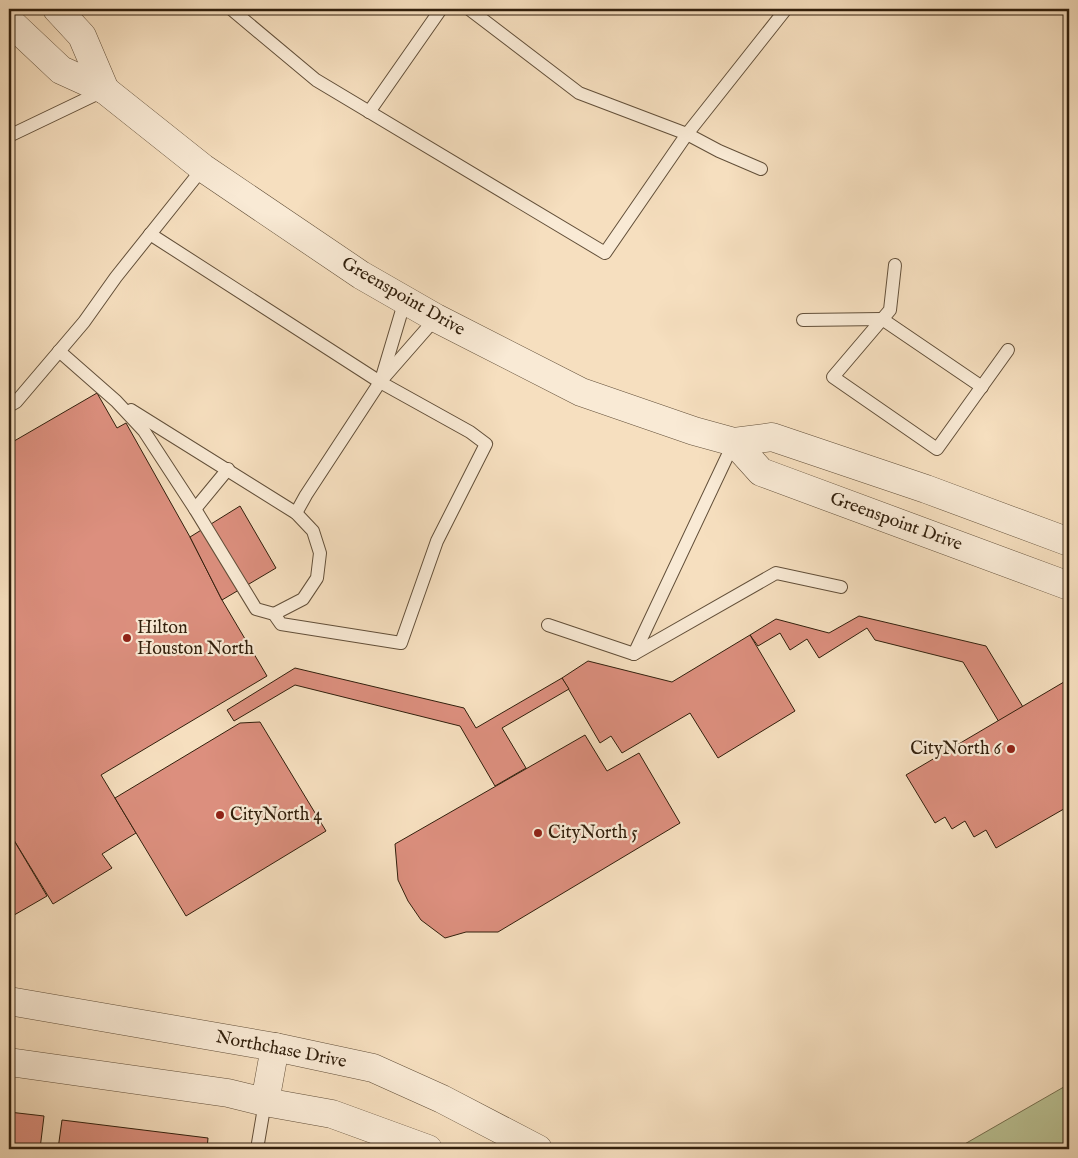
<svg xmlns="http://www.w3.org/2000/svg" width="1078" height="1158" font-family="'IM FELL English',serif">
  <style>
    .green { fill: #bac294; stroke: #767050 }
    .building { fill: #dc8f7e; stroke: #311f0c }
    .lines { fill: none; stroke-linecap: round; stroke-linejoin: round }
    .service-casing { stroke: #624f39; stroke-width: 14 }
    .tertiary-casing { stroke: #624f39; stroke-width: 29 }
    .service { stroke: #f9ead5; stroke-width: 12 }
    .tertiary { stroke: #f9ead5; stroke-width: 28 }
    .poi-dot { fill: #8f2418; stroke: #f9ead5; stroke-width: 2 }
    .labels { text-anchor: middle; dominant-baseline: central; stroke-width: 4.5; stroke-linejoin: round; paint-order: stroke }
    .street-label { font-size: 18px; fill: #311f0c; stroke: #f9ead5 }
    .poi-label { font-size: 18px; fill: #311f0c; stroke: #f9ead5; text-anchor: start }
  </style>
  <rect width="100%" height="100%" fill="#f6dfbf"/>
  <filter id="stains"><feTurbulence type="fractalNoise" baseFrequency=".004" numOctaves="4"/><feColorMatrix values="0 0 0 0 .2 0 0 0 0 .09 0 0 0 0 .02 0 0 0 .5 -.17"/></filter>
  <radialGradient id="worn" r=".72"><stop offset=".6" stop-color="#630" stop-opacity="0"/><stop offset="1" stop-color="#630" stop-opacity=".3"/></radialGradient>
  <!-- green -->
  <path class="green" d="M1069 1084V1149H956Z"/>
  <!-- building -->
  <g class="building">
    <path d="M97 393 117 428 126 423 190 537 222 600 267 676 101 775 136 833 102 854 112 868 53 904 9 832V444Z"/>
    <path d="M240 506 276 568 222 600 190 537Z"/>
    <path d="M859 616 986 646 1023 707 999 722 963 662 875 640 867 628 819 658 807 639 790 650 780 633 758 646 750 635 776 619 829 633Z"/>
    <path d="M750 635 795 711 718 758 690 713 622 753 611 736 600 743 562 678 588 661 672 682Z"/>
    <path d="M295 668 464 708 476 728 562 678 569 689 502 728 526 768 495 786 460 726 295 685 234 721 227 710Z"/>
    <path d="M1069 679V806L996 848 986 830 974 837 965 821 952 829 945 817 935 823 906 775Z"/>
    <path d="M260 722 326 831 186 916 115 798 240 723Z"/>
    <path d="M585 735 607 771 639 753 680 823 498 932H466L445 938 421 920 408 901 398 880 395 844Z"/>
    <path d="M9 832 47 896 9 918Z"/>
    <path d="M9 1112 44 1116 40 1149H9Z"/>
    <path d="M62 1120 208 1138 207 1149H58Z"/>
  </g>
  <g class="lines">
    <!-- service casing -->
    <g class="service-casing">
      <g id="service">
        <path d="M231 9 316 80 605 253 687 134 786 9"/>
        <path d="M469 9 579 93 687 134 719 151 761 169"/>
        <path d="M369 112 441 9"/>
        <path d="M9 136 103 91"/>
        <path d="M895 265 890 310 833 377 937 449 1008 350"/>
        <path d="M803 320 882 319 982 387"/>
        <path d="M59 351 116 401 144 431 195 509 256 609 274 614 281 624 401 643 437 541 486 444 470 432 380 382 150 234"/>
        <path d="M382 377 405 300"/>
        <path d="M9 406 16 402 84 322 116 277 203 168"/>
        <path d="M131 410 296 513 313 531 320 553 317 578 303 599 274 614"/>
        <path d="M195 509 228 469"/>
        <path d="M296 513 306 495 380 382 436 318"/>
        <path d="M548 625 634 654 776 573 841 587"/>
        <path d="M634 654 734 442"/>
        <path d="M257 1149 265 1102"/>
      </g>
    </g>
    <!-- tertiary casing -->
    <g class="tertiary-casing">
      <g id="tertiary">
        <path d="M57 9 82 36 105 90"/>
        <path d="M9 21 61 70 105 90 203 168 361 275 436 318 581 392 694 431 734 442 772 437 926 489 1069 542"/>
        <path d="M734 442 761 472 1069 586"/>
        <path d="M9 1001 275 1047 373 1068 442 1099 538 1149"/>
        <path d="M9 1062 228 1093 265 1102 332 1114 428 1149"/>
        <path d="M265 1102 275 1047"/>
      </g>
    </g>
    <!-- service -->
    <use href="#service" class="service"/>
    <!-- tertiary -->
    <use href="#tertiary" class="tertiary"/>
  </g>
  <!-- markers -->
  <g class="poi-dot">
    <circle cx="127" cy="638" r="5"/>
    <circle cx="1011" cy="749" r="5"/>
    <circle cx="220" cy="815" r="5"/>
    <circle cx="538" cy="833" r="5"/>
  </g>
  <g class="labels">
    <!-- street labels -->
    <g class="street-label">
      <text transform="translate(403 297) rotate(30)">Greenspoint Drive</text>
      <text transform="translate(896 522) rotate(20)">Greenspoint Drive</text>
      <text transform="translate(281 1050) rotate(11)">Northchase Drive</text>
    </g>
    <!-- poi labels -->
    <g class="poi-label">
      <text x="137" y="628">Hilton<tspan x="137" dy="21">Houston North</tspan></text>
      <text x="1001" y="749" text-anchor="end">CityNorth 6</text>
      <text x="230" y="815">CityNorth 4</text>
      <text x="548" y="833">CityNorth 5</text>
    </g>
  </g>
  <!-- margin -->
  <rect width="1078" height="1158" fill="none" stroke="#f6dfbf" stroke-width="30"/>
  <rect x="10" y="10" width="1058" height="1138" fill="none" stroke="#311f0c" stroke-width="2.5"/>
  <rect x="15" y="15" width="1048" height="1128" fill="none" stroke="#311f0c"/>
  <rect width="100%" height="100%" filter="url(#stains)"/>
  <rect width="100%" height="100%" fill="url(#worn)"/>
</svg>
